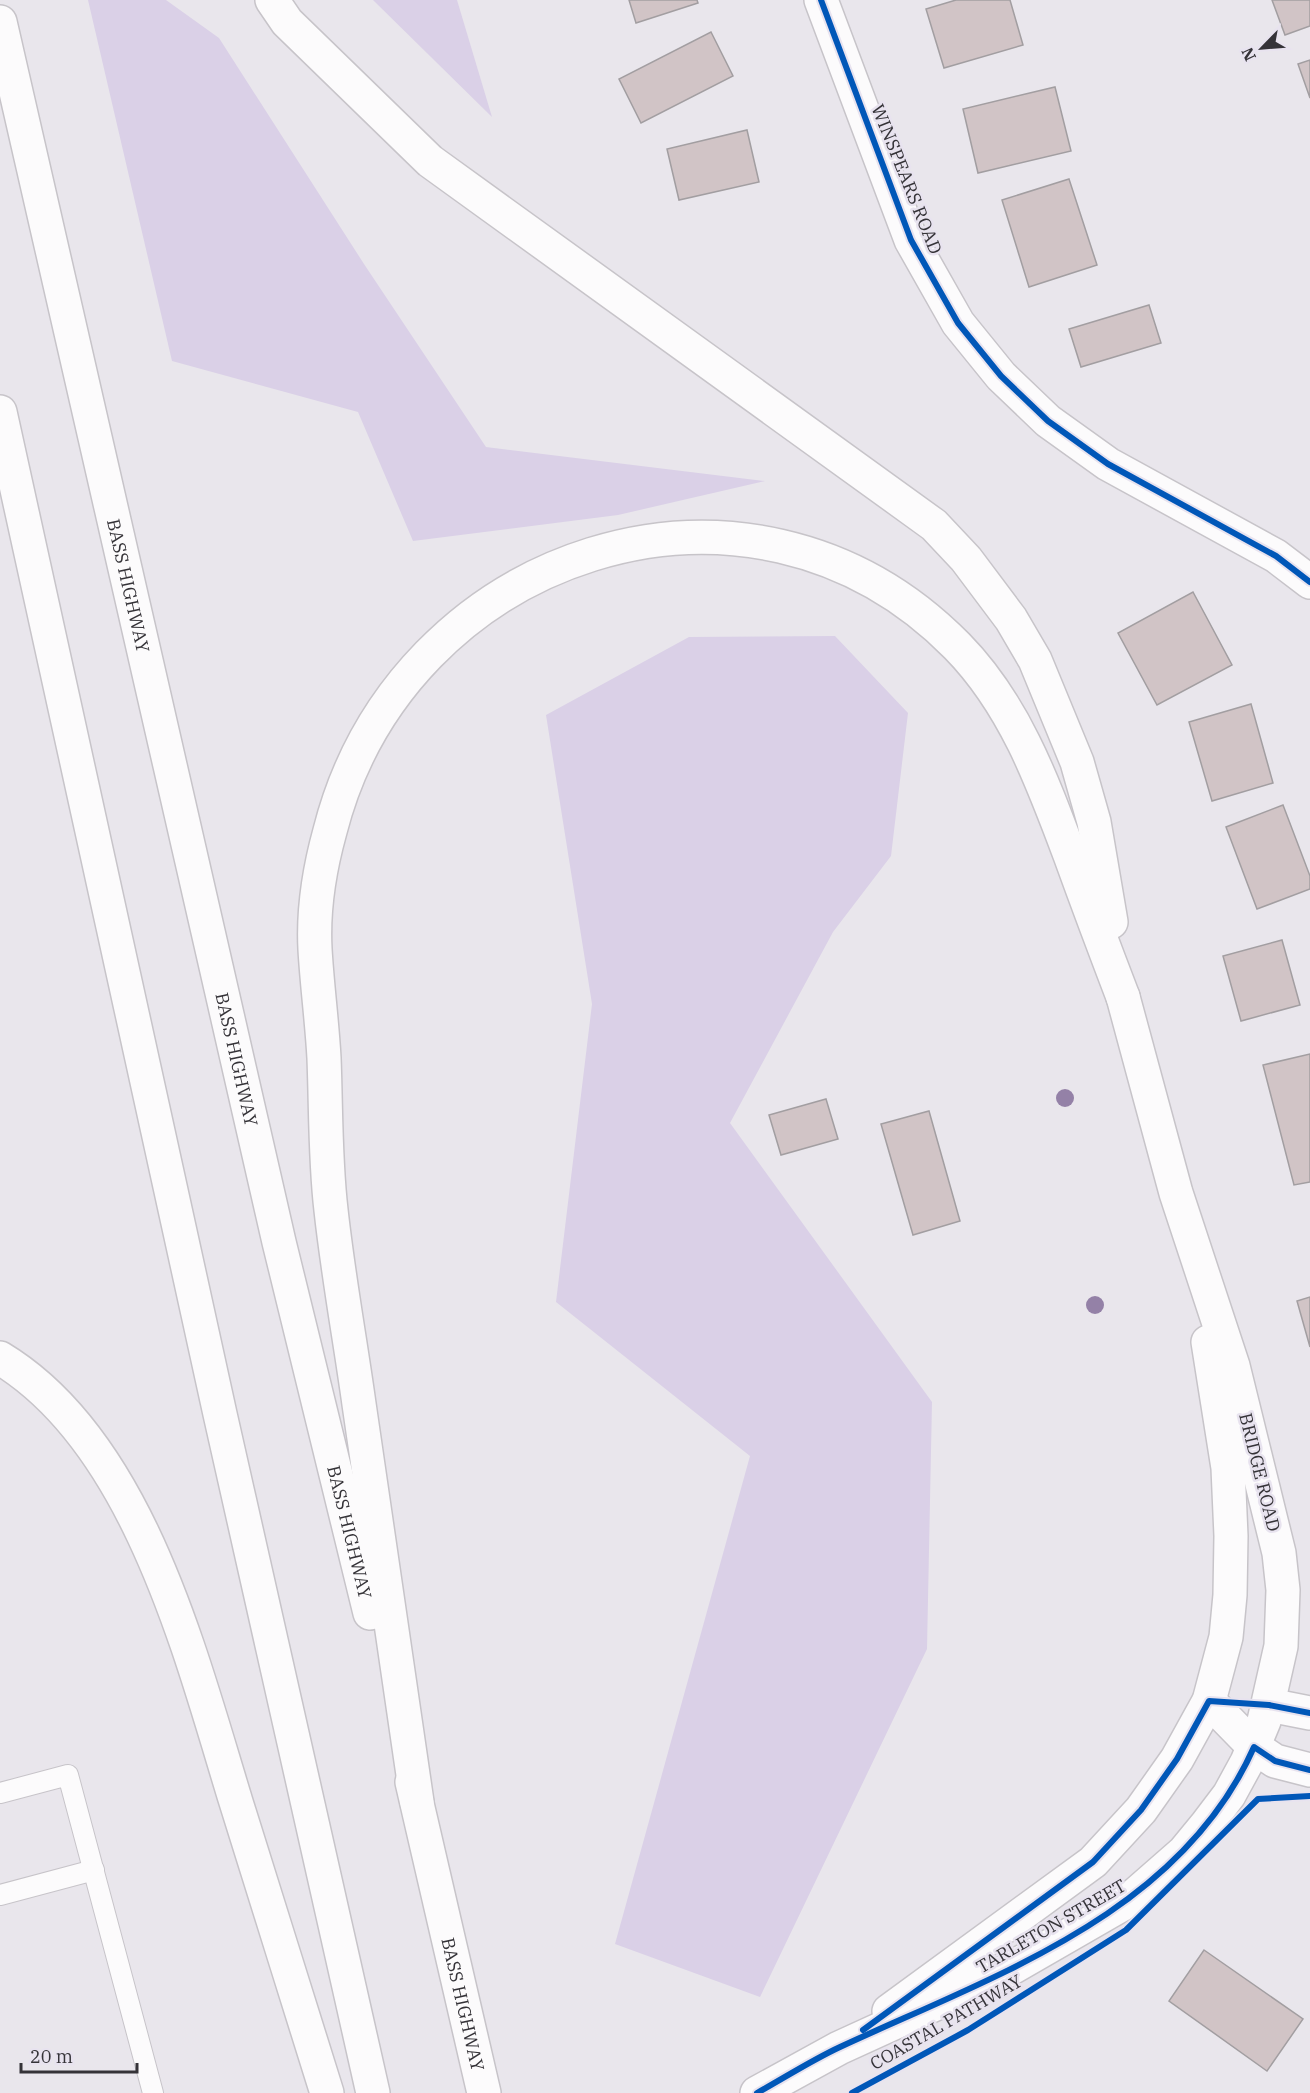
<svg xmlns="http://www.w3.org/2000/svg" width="1310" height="2093" font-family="'IBM Plex Serif',serif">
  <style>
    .green { fill: #dad0e7 }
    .building { fill: #d1c4c6; stroke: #a29ea1; stroke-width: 1.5 }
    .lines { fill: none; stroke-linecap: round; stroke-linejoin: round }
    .service-casing { stroke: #c7c4c9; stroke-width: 22 }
    .minor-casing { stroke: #c7c4c9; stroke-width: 36 }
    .secondary-casing { stroke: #c7c4c9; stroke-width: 36 }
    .trunk-casing { stroke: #c7c4c9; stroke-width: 36 }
    .motorway-casing { stroke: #c7c4c9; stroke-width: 36 }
    .service { stroke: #fcfbfc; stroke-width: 20 }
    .minor { stroke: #fcfbfc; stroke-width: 33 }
    .secondary { stroke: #fcfbfc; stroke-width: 33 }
    .trunk { stroke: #fcfbfc; stroke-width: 33 }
    .motorway { stroke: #fcfbfc; stroke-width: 33 }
    .cycleway-casing { stroke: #e8e3ef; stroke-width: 10 }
    .cycleway { stroke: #0057b8; stroke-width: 6 }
    .tree { fill: #9481a7 }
    .labels { text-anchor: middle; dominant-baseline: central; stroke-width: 5; stroke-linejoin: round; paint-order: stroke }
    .street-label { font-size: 18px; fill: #353338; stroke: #e8e3ef }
  </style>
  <rect width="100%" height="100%" fill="#e9e6ec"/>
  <!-- green -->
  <g class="green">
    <path d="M88 0H166L219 38 364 264 486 447 765 481 618 515 413 541 358 412 172 361Z"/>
    <path d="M373 0H457L492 117Z"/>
    <path d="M835 636 908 713 891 856 833 932 730 1123 932 1402 927 1649 760 1997 615 1944 750 1456 556 1302 592 1004 546 715 689 637Z"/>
  </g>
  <!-- building -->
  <g class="building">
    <path d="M629 0H697L698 3 636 23Z"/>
    <path d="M956 0H1010L1023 45 944 68 926 9Z"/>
    <path d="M1272 0H1310V26L1285 35Z"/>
    <path d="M711 32 733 76 641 123 619 79Z"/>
    <path d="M1310 60V98L1298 64Z"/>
    <path d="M1055 87 1071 151 978 173 963 109Z"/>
    <path d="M747 130 759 182 679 200 667 149Z"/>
    <path d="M1069 179 1097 265 1029 287 1002 200Z"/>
    <path d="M1149 305 1161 343 1081 367 1069 329Z"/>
    <path d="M1193 592 1232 665 1157 705 1118 633Z"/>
    <path d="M1251 704 1273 783 1212 801 1189 722Z"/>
    <path d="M1283 805 1310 876V889L1257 909 1226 827Z"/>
    <path d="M1282 940 1300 1005 1241 1021 1223 956Z"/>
    <path d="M1310 1054V1182L1294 1185 1263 1065Z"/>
    <path d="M826 1099 838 1139 781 1155 769 1115Z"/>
    <path d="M929 1111 960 1221 913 1235 881 1124Z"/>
    <path d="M1310 1297V1347L1297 1301Z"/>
    <path d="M1204 1950 1303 2019 1267 2071 1169 2001Z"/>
  </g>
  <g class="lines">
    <!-- service casing -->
    <g class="service-casing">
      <g id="service">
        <path d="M0 1793 68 1775 153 2093"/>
        <path d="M0 1895 94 1870"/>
      </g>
    </g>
    <!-- minor casing -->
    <g class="minor-casing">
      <path id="minor" d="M821 0 911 240 958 323 1001 376 1048 421 1108 464 1276 556 1310 582"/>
    </g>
    <!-- secondary casing -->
    <g class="secondary-casing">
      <g id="secondary">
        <path d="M1269 1705 1310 1713"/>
        <path d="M1254 1747 1275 1761 1310 1770"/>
      </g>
    </g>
    <!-- trunk casing -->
    <g class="trunk-casing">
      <g id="trunk">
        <path d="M1209 1701 1254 1747"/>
        <path d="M889 2011 1093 1862 1141 1810 1177 1759 1209 1701 1226 1637 1230 1595 1231 1536 1228 1468 1208 1342"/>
        <path d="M757 2093 839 2048 1003 1973 1128 1901 1184 1852 1207 1824 1229 1795 1247 1762 1264 1721 1281 1646 1283 1590 1279 1553 1233 1366 1176 1193 1123 997"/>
      </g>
    </g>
    <!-- motorway casing -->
    <g class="motorway-casing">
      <g id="motorway">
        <path d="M272 0 287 22 430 161 934 525 966 559 1011 619 1035 660 1077 762 1094 822 1111 922"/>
        <path id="s1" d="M0 22 279 1242 370 1613"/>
        <path d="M0 412 220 1414 373 2093"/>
        <path d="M0 1358C139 1442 191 1656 236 1802 266 1899 297 1996 327 2093"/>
        <path id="s2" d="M412 1782 484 2093"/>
        <path d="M417 1802C397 1669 378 1536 359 1404 350 1339 338 1275 331 1210 325 1160 326 1108 324 1058 322 1021 317 985 315 949 313 911 320 867 330 831 401 552 748 434 957 646 1014 704 1042 780 1070 855 1087 902 1105 950 1123 997"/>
      </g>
    </g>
    <!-- service -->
    <use href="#service" class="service"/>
    <!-- minor -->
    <use href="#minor" class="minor"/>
    <!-- secondary -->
    <use href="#secondary" class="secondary"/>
    <!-- trunk -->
    <use href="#trunk" class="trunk"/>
    <!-- motorway -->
    <use href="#motorway" class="motorway"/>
    <!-- cycleway casing -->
    <g class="cycleway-casing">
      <g id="cycleway">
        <path d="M821 0 911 240 958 323 1001 376 1048 421 1108 464 1276 556 1310 582"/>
        <path d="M863 2030 1093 1862 1141 1810 1177 1759 1209 1701 1269 1705 1310 1713"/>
        <path d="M757 2093C784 2078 812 2060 840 2047 995 1975 1180 1914 1254 1747L1275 1761 1310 1770"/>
        <path d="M852 2093 968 2030 1126 1930 1258 1799 1310 1796"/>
      </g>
    </g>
    <!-- cycleway -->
    <use href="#cycleway" class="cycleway"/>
  </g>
  <!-- trees -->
  <g class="tree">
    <circle cx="1065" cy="1098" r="9"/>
    <circle cx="1095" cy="1305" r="9"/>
  </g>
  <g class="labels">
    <!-- street labels -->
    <g class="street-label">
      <text transform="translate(907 179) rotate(68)">WINSPEARS ROAD</text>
      <text stroke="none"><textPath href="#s1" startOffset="578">BASS HIGHWAY</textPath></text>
      <text stroke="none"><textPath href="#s1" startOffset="1064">BASS HIGHWAY</textPath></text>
      <text transform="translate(1260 1472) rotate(76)">BRIDGE ROAD</text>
      <text stroke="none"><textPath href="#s1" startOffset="1550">BASS HIGHWAY</textPath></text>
      <text transform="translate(1051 1926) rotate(-30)">TARLETON STREET</text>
      <text stroke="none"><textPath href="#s2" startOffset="228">BASS HIGHWAY</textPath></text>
      <text transform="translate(946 2022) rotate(-30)">COASTAL PATHWAY</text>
    </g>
  </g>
  <!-- north arrow -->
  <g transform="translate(1262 48) rotate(245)" stroke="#e8e3ef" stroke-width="4.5" paint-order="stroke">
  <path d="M0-4.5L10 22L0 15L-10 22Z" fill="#353338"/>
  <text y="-9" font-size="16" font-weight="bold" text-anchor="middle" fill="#353338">N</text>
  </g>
  <!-- scale -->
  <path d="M21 2063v9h116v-9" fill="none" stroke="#353338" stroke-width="3"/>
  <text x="30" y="2063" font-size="18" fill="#353338" stroke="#e8e3ef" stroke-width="4.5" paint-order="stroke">20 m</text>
</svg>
